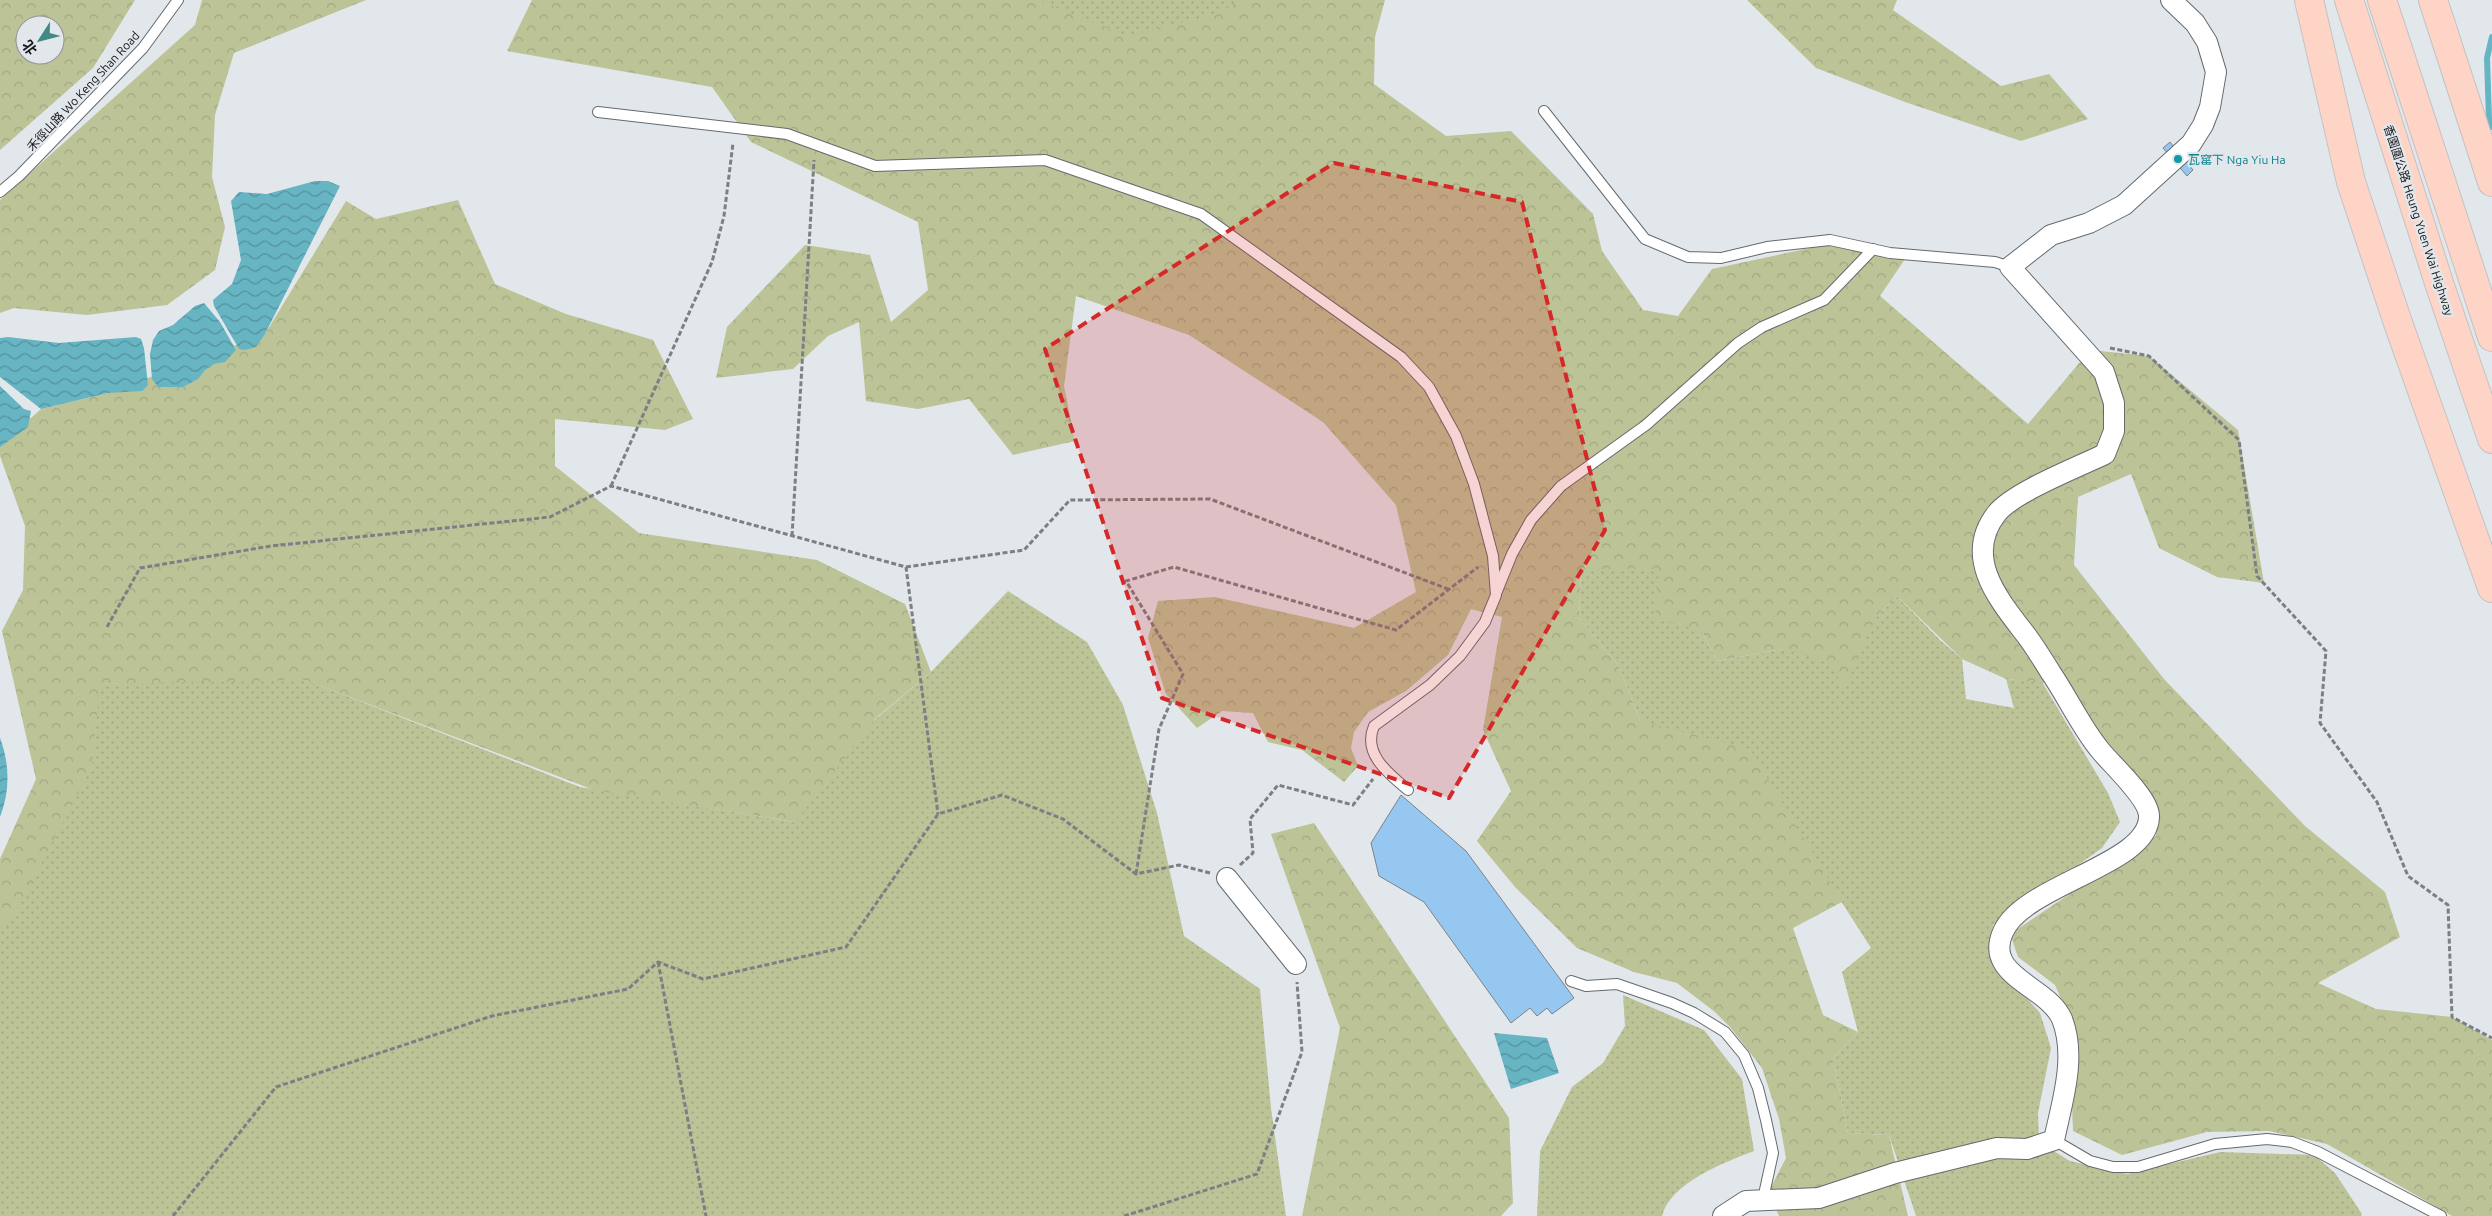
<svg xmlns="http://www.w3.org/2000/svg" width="2492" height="1216" font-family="Ubuntu,'Noto Sans SC',sans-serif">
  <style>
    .grass { fill: url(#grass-dots) }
    .forest { fill: url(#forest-crowns); fill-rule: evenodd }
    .water { fill: url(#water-waves) }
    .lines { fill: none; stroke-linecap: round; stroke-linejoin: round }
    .stream { stroke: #67b4c3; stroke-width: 6 }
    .building { fill: #95c7f1; stroke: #7d8286 }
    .service-casing { stroke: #656a6e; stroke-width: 12 }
    .minor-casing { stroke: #656a6e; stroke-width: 22 }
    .trunk-casing { stroke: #c2c2c3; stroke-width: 30 }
    .path { stroke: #7c7f83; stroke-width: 3; stroke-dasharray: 5 2.5; stroke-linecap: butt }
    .service { stroke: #fff; stroke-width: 10 }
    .minor { stroke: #fff; stroke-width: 20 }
    .trunk { stroke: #fed4c6; stroke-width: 28 }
    .marked { fill: #d62828; fill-opacity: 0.2; stroke: #d62828; stroke-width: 4; stroke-dasharray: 10 6; stroke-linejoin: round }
    .culture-dot { fill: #0f9aa8; stroke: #e2e7ec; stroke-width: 2 }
    .labels { text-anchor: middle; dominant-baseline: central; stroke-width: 4.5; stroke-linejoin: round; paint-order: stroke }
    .street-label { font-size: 12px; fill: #141618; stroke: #e2e7ec }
    .culture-label { font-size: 12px; fill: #0d838f; stroke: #e2e7ec; text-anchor: start }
  </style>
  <defs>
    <pattern id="grass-dots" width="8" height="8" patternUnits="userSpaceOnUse" patternTransform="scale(1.25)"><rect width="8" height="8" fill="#bcc397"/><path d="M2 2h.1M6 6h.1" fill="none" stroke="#a1a781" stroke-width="1.8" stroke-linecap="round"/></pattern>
    <pattern id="forest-crowns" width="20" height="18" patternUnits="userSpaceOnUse" patternTransform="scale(1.25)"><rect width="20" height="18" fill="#bcc397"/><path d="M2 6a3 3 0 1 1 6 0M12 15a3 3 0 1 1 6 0" fill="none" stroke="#a1a781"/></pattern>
    <pattern id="water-waves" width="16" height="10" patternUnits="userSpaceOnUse" patternTransform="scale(1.25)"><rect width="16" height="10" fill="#67b4c3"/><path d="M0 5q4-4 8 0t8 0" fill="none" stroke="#54919d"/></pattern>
  </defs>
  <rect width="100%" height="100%" fill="#e2e7ec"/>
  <!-- grass -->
  <g class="grass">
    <path d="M1006 0H1329L1123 57Z"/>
    <path d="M1581 569H1659L1701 630 1717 661 1783 649 1869 624 1897 596 1940 640 1962 659 1966 699 2014 708 2006 679 2042 682 2108 793 2120 822 2102 848 1993 925 1991 958 2040 1013 2051 1048 2038 1113 2039 1142 2070 1161 2127 1174 2220 1152 2314 1155 2335 1173 2362 1214 2361 1216H1916L1889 1135 1848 1133 1833 1058 1858 1032 1842 972 1871 948 1798 834 1694 740 1640 721 1619 666 1579 618Z"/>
    <path d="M1008 591 1087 642 1123 705 1157 813 1184 936 1260 989 1271 1108 1286 1216H0V915L82 685 293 675 580 787 794 822 851 740 931 672Z"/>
    <path d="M1623 995 1704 1030 1742 1079 1754 1151C1725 1162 1670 1183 1662 1216H1537L1540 1151 1572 1087 1603 1063 1625 1026Z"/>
  </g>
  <!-- forest -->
  <g class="forest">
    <path d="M0 0H135L93 68 0 150ZM25 25H55V55H25Z"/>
    <path d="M202 0H366L234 53 215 115 212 177 225 227 215 270 167 305 87 315 14 308 0 313V200L195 25Z"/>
    <path d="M532 0H1037L1128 36 1215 14 1241 0H1385L1375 37 1374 84 1446 136 1511 131 1593 214 1602 251 1643 310 1678 316 1712 269 1824 245 1905 259 1880 296 2028 424 2090 350 2149 356 2238 430 2264 583 2217 577 2159 548 2131 474 2078 497 2074 565 2164 679 2305 826 2385 892 2400 937 2318 983 2376 1009 2452 1017 2492 1040V1216H2452L2327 1144 2269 1131 2207 1132 2122 1155 2073 1131 2069 1016 2055 985 2018 957 2010 934 2156 836 2157 817 2154 799 2054 684 2006 679 1962 659 1897 596 1876 617 1844 688 1829 662 1783 649 1717 661 1701 630 1655 619 1659 569H1581L1579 618 1619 666 1640 721 1750 749 1842 902 1793 928 1823 1015 1858 1032 1833 1058 1848 1133 1889 1135 1908 1216H1779L1773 1203 1770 1189 1786 1158 1779 1119 1762 1068 1730 1027 1715 1012 1677 983 1634 972 1577 948 1515 887 1477 841 1511 791 1483 730 1502 617 1471 609 1448 655 1406 691 1368 712 1354 732 1351 748 1358 766 1344 782 1302 750 1268 742 1253 713 1222 711 1197 728 1166 694 1148 638 1158 601 1215 597 1354 628 1416 592 1396 505 1323 422 1189 335 1076 296 1064 386 1075 441 1013 455 969 399 918 409 866 401 859 322 828 336 793 369 716 378 727 327 805 245 870 255 891 322 928 290 918 222 751 142 712 87 507 51Z"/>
    <path d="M1747 0H1897L1893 10 2001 86 2049 74 2088 119 2021 141 1905 102 1816 68Z"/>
    <path d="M458 200 495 284 566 314 653 340 693 419 665 430 555 419V466L639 533 817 560 905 604 931 672 876 718 795 822 594 790 305 680 100 684 92 767 8 927 0 923V859L36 779 2 631 23 590 25 526 0 456V446L41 409 108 393 265 334 346 201 376 219Z"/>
    <path d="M1314 823 1509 1118 1513 1203 1501 1216H1302L1340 1028 1271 834Z"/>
  </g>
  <!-- water -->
  <g class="water">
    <path d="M315 181H328L340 186 265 334 256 347 245 350 239 349 214 306 213 300 232 284 241 260 231 201 239 192 267 194Z"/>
    <path d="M204 303 220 322 236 350 225 362 214 364 205 370 198 379 183 387H158L152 379 150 354 153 340 159 331 173 325 195 306Z"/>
    <path d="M8 337 59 343 136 337 141 339 144 348 148 385 142 391 108 393 41 409 0 377V338Z"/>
    <path d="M0 386 24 409 31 411 28 427 0 447Z"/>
    <path d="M0 738C10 765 10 791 0 817Z"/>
    <path d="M1494 1033 1547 1038 1559 1073 1511 1089Z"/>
  </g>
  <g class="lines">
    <!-- stream -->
    <path class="stream" d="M2492 37 2487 58 2489 119 2492 127"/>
  </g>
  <!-- building -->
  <g class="building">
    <path d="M2170 142 2193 170 2187 176 2163 148Z"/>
    <path d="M1401 795 1466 851 1574 998 1552 1014 1547 1008 1537 1016 1530 1008 1511 1023 1424 902 1379 876 1371 843Z"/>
  </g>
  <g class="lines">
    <!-- service casing -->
    <g class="service-casing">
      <g id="service">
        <path d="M1544 111 1645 239 1688 257 1721 258 1767 247 1830 240 1890 253 1995 262 2010 267"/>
        <path d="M598 112 787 134 875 166 1045 160 1201 214 1401 357 1429 387 1456 436 1474 484 1493 556 1496 595 1485 622 1460 656 1430 685 1374 726C1362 754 1389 774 1408 790"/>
        <path d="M0 192 19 176 143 48 178 0"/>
        <path d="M1497 591 1512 554 1531 520 1561 486 1646 425 1738 343 1762 327 1824 300 1873 249"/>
        <path d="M1571 981 1586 986 1617 984 1672 1003 1694 1013 1725 1032 1744 1055 1758 1088 1766 1120 1773 1153 1763 1199"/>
        <path d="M2054 1140 2090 1161 2113 1167H2138L2215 1144 2267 1139 2292 1142 2318 1152 2441 1216"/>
      </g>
    </g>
    <!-- minor casing -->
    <g class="minor-casing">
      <g id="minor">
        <path d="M1227 878 1296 964"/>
        <path d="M1723 1216 1746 1201 1819 1198 1895 1173 1997 1148 2027 1149 2054 1140C2062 1102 2077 1057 2062 1019 2048 986 1983 976 2003 932 2024 884 2150 865 2149 816 2149 798 2112 765 2100 750 2081 727 2068 698 2051 673 2043 660 2035 647 2026 635 1999 600 1962 557 1997 513 2014 492 2078 467 2105 454L2114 431V403L2104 372 2010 267 2051 235 2089 223 2124 205 2191 144 2203 125 2210 107 2216 72 2207 42 2195 23 2171 0"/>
      </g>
    </g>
    <!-- trunk casing -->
    <g class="trunk-casing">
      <g id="trunk">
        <path d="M2309 0 2351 182 2397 320 2492 588"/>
        <path d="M2349 0 2440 286 2492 439"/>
        <path d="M2382 0 2492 337"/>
        <path d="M2433 0 2492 182"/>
      </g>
    </g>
    <!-- path -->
    <g class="path">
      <path d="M2110 348 2149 356 2239 440 2257 576 2326 651 2320 723 2377 802 2408 876 2448 905 2452 1017 2492 1038"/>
      <path d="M611 486 712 262 724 216 733 143"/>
      <path d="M792 536 814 160"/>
      <path d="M906 567 1024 550 1070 500 1210 499 1448 589"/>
      <path d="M107 627 140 568 271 546 550 517 611 486 906 567 938 814"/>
      <path d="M1240 865 1253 853 1250 819 1278 785 1353 805 1373 779"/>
      <path d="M1136 874 1159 729 1183 674 1126 581 1174 567 1396 630 1478 567"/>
      <path d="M658 962 706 1216"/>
      <path d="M173 1216 276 1087 492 1016 628 989 658 962 703 979 846 947 938 814 1002 795 1063 819 1136 874 1179 865 1210 873"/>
      <path d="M1124 1216 1257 1174 1302 1052 1297 982"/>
    </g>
    <!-- service -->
    <use href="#service" class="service"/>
    <!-- minor -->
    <use href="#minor" class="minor"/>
    <!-- trunk -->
    <use href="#trunk" class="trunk"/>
  </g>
  <!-- marked area -->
  <path class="marked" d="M1334 163 1522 202 1605 530 1449 798 1162 698 1045 349Z"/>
  <!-- markers -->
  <circle class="culture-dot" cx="2178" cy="159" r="5"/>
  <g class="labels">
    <!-- street labels -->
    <g class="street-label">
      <text transform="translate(83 91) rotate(-47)">禾徑山路 Wo Keng Shan Road</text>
      <text transform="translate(2419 220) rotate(72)">香園圍公路 Heung Yuen Wai Highway</text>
    </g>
    <!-- culture labels -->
    <g class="culture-label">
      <text x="2188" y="159">瓦窰下 Nga Yiu Ha</text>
    </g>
  </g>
  <!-- north arrow -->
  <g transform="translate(40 40) rotate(234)"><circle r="24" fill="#e2e7ec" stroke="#909397"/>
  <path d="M0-4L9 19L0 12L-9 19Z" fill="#438983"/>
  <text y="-8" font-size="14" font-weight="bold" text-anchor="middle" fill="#141618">北</text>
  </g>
</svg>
